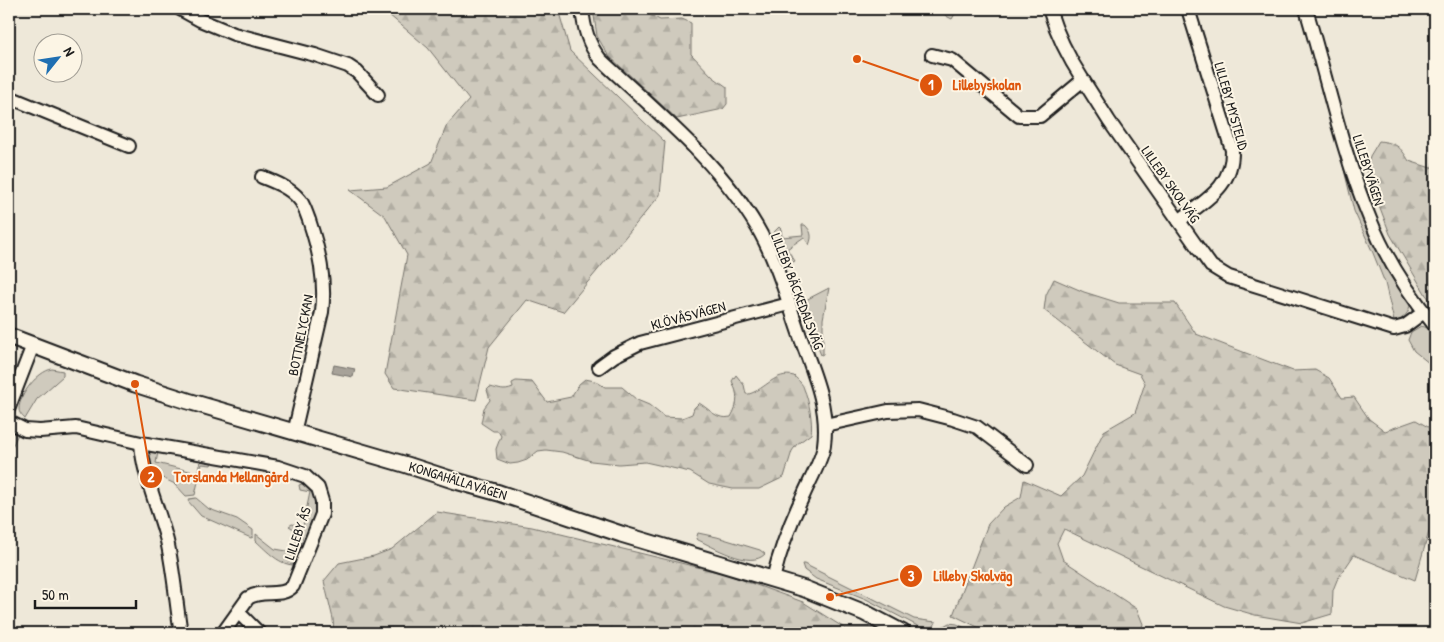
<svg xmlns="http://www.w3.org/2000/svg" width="1444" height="642" font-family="'Patrick Hand',sans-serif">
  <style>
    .grass { fill: #cfcabd; stroke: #76736c }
    .forest { fill: url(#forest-firs); stroke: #76736c }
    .water { fill: #a7a299; stroke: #6f6c67 }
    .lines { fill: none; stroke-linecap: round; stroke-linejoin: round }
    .minor-casing { stroke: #1c1c1c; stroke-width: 16 }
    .tertiary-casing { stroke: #1c1c1c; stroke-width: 19 }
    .minor { stroke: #fcf5e5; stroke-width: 12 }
    .tertiary { stroke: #fcf5e5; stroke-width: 15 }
    .labels { text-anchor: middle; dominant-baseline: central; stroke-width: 4; stroke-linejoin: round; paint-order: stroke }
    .street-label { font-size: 14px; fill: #1c1c1c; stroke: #fcf5e5 }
    .leader { fill: none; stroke: #de560d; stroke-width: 2 }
    .callout-dot { fill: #de560d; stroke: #fcf5e5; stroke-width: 2 }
    .mark-label { font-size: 15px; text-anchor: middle; font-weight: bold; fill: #fff }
    .callout-label { font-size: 15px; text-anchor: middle; font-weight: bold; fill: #de560d; stroke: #fcf5e5; stroke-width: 4; stroke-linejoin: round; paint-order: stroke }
  </style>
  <defs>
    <pattern id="forest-firs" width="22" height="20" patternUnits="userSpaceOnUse" patternTransform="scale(1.25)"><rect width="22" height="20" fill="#cfcabd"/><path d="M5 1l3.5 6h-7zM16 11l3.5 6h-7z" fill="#b1ada2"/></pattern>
  </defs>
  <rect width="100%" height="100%" fill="#eee8d9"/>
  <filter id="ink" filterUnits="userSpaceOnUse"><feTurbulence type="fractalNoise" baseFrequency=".02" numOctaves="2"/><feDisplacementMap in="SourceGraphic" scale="10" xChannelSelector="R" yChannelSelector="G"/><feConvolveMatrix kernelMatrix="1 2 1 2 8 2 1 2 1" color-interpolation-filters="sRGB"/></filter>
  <g filter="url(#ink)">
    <!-- grass -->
    <g class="grass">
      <path d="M1338 145 1366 226 1410 303C1410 312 1403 321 1394 321L1385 283 1373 253 1354 211Z"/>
      <path d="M802 225H805C811 231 813 236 809 245L804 237 787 249 795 261 787 265 772 234 779 227 781 229 782 237 803 235Z"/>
      <path d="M829 288 823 319V354L821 355 800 303Z"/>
      <path d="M1421 326C1442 330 1435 351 1435 368L1414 351 1408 340 1411 332Z"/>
      <path d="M52 369 63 371V376L37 399 25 419C22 416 19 413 19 409 19 395 38 371 52 369Z"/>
      <path d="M18 432V434L9 453V434Z"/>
      <path d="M152 450 158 452 156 463 198 473 201 461 212 463 211 465 202 464 195 495 186 496 175 484 152 473 148 453Z"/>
      <path d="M304 483C326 495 313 525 306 543L298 532 289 526 292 524 303 526 310 492 300 490 299 485Z"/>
      <path d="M196 498 209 509 237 519 253 530V537L251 538 201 516 188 501 189 499Z"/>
      <path d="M698 533 717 537 760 550 765 554C750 570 712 546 696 539Z"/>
      <path d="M256 534 275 549 293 552 297 536 304 546 296 565C280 566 267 551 256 541Z"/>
      <path d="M802 564H804L914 619 936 622 933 628 935 631 949 623 957 624 975 633H931L866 599 816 579 804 570Z"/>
    </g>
    <!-- forest -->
    <g class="forest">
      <path d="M382 9H558L570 51 665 142 660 195 563 312 527 300 489 347 476 400 394 388 385 374 407 255 385 216 350 190 387 187 431 163 447 125 469 100 428 48Z"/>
      <path d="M593 9H639L660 20 682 19 691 23V54L713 77 727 87V104L723 109 677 119 608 55 597 36Z"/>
      <path d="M939 9H955L956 12 952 19 946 16Z"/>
      <path d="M1379 141C1396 143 1400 146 1409 161L1431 168 1435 162V306L1426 295 1390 234 1366 171 1370 156Z"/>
      <path d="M1054 279 1084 292 1119 303H1175L1196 334 1293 371 1315 370 1329 378 1342 398 1354 397 1369 419 1385 431 1416 420 1428 427 1435 434V511L1415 580 1354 555 1337 580 1333 590 1332 614 1302 623 1255 615 1224 606 1064 529 1057 543 1063 560 1137 609 1143 624 1140 633H990L953 615 988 524 1004 507 1021 497 1024 480 1061 496 1082 476 1104 431 1135 413 1145 383 1140 374 1115 365 1044 310 1046 295Z"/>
      <path d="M736 375 744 385 746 394H749C766 389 775 371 794 376 798 380 803 384 804 389 809 400 813 423 811 434L797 444 792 451 784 477 759 489H733L709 484 690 472 645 462 619 464 591 461 562 452 546 450 538 451 527 460 518 463 510 464 497 459 496 449 501 436 498 431H493L481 423 484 408 490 400 487 390 490 387C500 389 503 392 513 388L512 383 516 381 532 382 547 402 571 397 579 384 585 379 595 381 605 387H622L637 400 649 405 664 417 682 418 692 414 694 408 699 403C711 410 716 420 731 417 739 403 738 394 732 381Z"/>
      <path d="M437 512 532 527 726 574 803 602 846 629H872L880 633H334L333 619 324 581 339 563 374 556 392 549Z"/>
    </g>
    <!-- water -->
    <path class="water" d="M334 365 355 369 353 377 332 373Z"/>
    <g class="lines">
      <!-- minor casing -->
      <g class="minor-casing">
        <g id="minor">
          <path d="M180 9 200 20 234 34 315 55 348 66 357 72 378 95"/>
          <path d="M582 9C584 28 588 44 600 59 655 111 718 161 757 227 777 261 788 302 801 339 814 374 829 408 824 445 823 458 809 482 804 494 791 521 780 550 773 579"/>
          <path d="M1049 9C1057 35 1068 57 1083 80"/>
          <path d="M1306 9C1327 79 1342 152 1370 219 1385 257 1409 294 1435 326"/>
          <path d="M932 55 952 60 1019 116H1040L1083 80 1109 121 1193 241 1211 266 1229 277 1394 329 1405 326 1424 312"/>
          <path d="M9 97 129 146"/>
          <path d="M262 177C275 182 290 188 299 199 304 204 306 213 309 220 319 250 326 280 322 312L294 433"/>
          <path d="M1179 221C1205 200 1233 187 1232 150L1188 9"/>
          <path d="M599 367 614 356 640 343 789 304"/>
          <path d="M9 407 33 345"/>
          <path d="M9 422 25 430 40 431 76 428 141 443 278 467 305 476 318 488 322 501V514L293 586C281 599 263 588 248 598L223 633"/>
          <path d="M825 425 888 411 918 410 953 419 977 427 1027 465"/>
          <path d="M141 443C143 476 159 509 167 541 174 571 176 603 181 633"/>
          <path d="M239 613 259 633"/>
        </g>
      </g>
      <!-- tertiary casing -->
      <g class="tertiary-casing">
        <path id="tertiary" d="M9 336 135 384 188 401 407 465 456 481 499 493 621 534 805 589 865 613 903 633"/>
      </g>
      <!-- minor -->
      <use href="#minor" class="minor"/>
      <!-- tertiary -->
      <use href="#tertiary" class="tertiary"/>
    </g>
  </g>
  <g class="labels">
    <!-- street labels -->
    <g class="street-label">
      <text transform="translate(1232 106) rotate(74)">LILLEBY MYSTELID</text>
      <text transform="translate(1369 170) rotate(72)">LILLEBYVÄGEN</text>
      <text transform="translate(1171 184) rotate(55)">LILLEBY SKOLVÄG</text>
      <text transform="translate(798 291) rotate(69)">LILLEBY BÄCKEDALSVÄG</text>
      <text transform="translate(688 315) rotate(-15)">KLÖVÅSVÄGEN</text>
      <text transform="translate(300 335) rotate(-79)">BOTTNELYCKAN</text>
      <text transform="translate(458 480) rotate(17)">KONGAHÄLLAVÄGEN</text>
      <text transform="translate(297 533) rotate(-71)">LILLEBY ÅS</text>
    </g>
  </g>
  <!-- callouts -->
  <path class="leader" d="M857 59L931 85M135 384L151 477M830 597L911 576"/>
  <g class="callout-dot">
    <circle cx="857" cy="59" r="5"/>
    <circle cx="135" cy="384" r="5"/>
    <circle cx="830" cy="597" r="5"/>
    <circle cx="931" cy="85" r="12"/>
    <circle cx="151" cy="477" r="12"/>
    <circle cx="911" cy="576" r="12"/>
  </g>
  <g class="mark-label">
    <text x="931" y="90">1</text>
    <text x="151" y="482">2</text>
    <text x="911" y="581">3</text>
  </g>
  <g class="callout-label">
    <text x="987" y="90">Lillebyskolan</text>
    <text x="231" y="482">Torslanda Mellangård</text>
    <text x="973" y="581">Lilleby Skolväg</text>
  </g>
  <!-- margin -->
  <rect width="1444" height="642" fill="none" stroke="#fcf5e5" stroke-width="30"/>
  <rect x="15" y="15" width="1414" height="612" fill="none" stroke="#1c1c1c" stroke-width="2" filter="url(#ink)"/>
  <!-- north arrow -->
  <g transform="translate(58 58) rotate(60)"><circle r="24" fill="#fcf5e5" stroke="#a29e95"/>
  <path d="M0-4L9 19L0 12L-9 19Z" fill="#1f6fb2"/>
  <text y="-8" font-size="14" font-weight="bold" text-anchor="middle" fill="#1c1c1c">N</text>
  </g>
  <!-- scale -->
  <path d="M35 600v8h101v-8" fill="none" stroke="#1c1c1c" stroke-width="2.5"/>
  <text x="42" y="600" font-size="15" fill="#1c1c1c" stroke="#fcf5e5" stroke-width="4" paint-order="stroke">50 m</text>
</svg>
